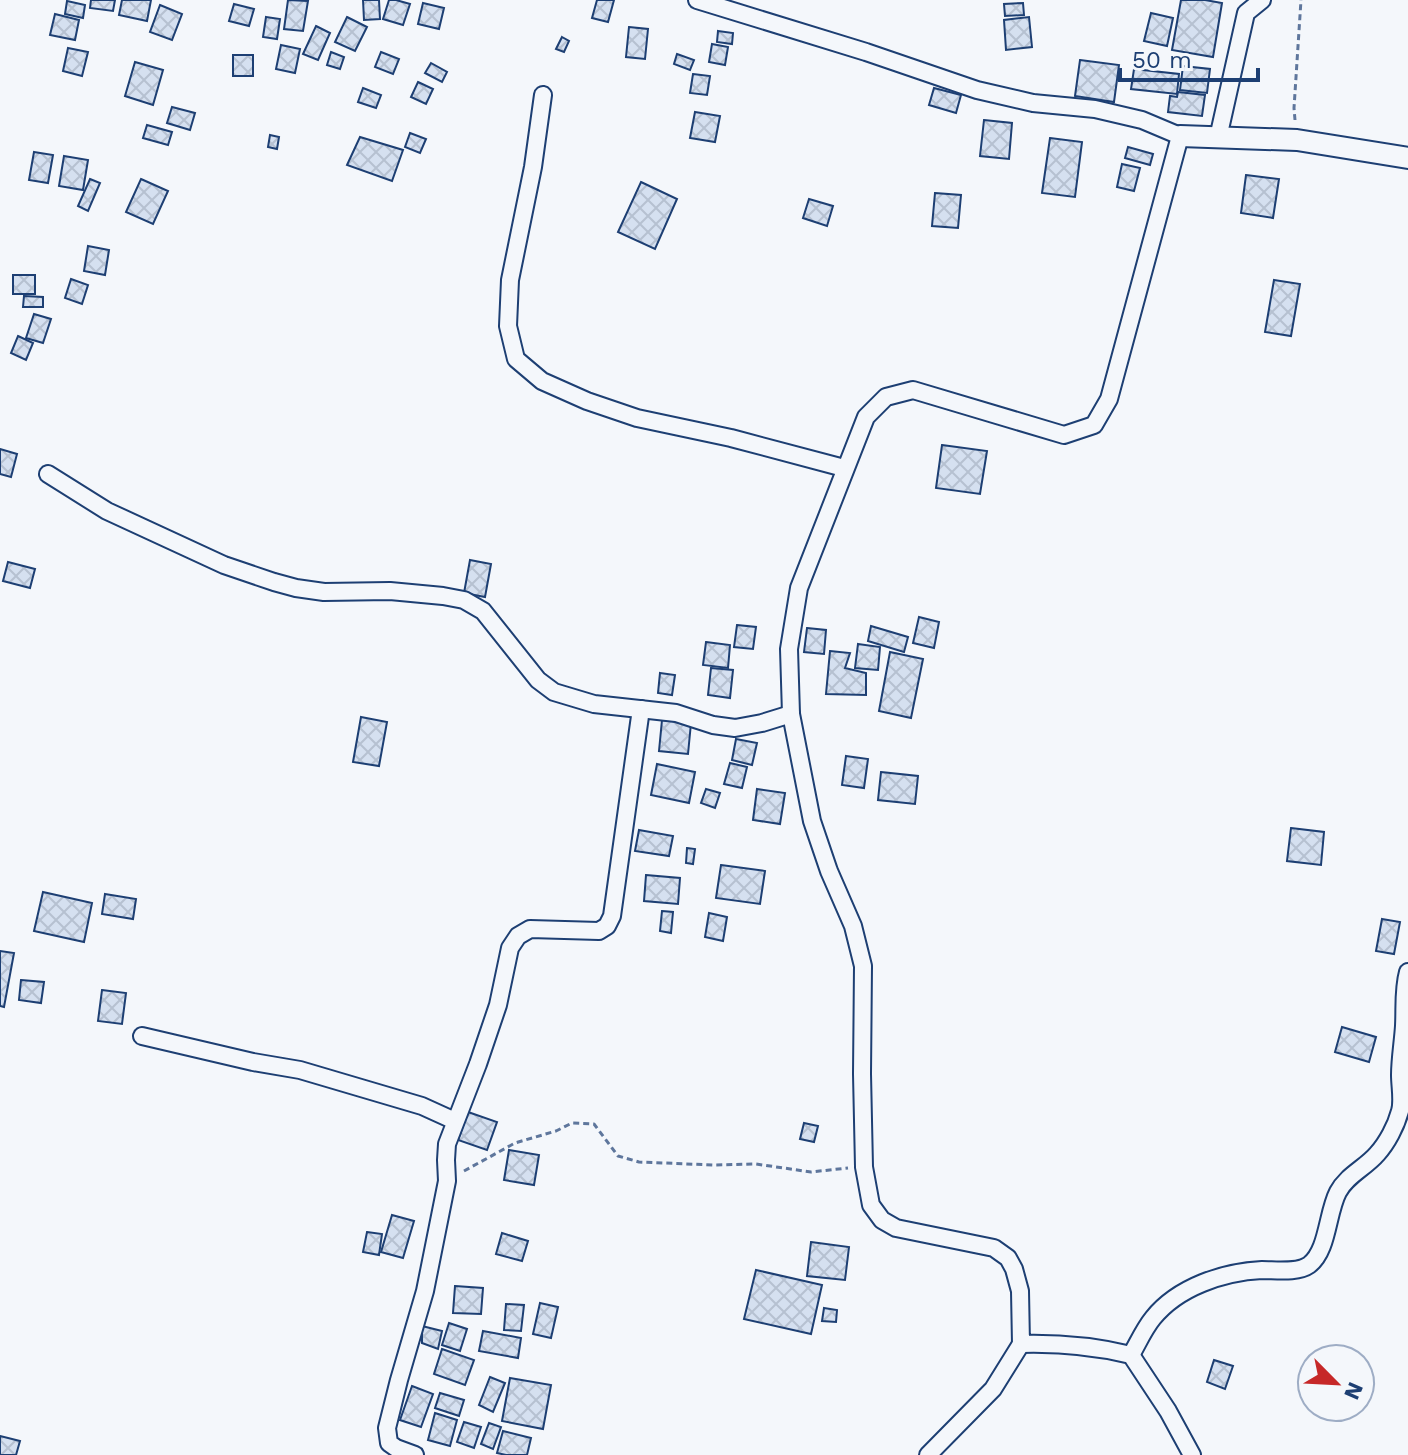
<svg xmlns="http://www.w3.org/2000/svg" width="1408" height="1455" font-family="'Work Sans',sans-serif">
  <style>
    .building { fill: url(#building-cross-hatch); stroke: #1d3f73; stroke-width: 2 }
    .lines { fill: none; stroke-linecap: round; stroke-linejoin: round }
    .minor-casing { stroke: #1d3f73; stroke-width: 20 }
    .tertiary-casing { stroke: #1d3f73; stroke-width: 24 }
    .path { stroke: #5e769c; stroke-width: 3; stroke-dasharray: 6 4; stroke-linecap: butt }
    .minor { stroke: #f4f7fb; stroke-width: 16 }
    .tertiary { stroke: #f4f7fb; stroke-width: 20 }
  </style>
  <defs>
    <pattern id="building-cross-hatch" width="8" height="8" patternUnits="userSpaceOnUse" patternTransform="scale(2)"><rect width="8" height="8" fill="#d5e0f0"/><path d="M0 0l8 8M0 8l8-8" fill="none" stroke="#b6c1d1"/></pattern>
  </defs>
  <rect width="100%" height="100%" fill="#f4f7fb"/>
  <!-- building -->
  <g class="building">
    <path d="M91 0H115L113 11 90 8Z"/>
    <path d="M122 0H151L147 21 119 15Z"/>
    <path d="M288 0 308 1 303 31 284 29Z"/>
    <path d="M363 0H379L380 19 364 20Z"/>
    <path d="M389 0H396L410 4 403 25 383 19Z"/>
    <path d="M597 0H614L608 22 592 18Z"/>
    <path d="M1181 0H1205L1222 3 1213 57 1172 50Z"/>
    <path d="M67 1 85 5 83 18 65 14Z"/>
    <path d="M423 3 444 8 439 29 418 24Z"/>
    <path d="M1023 3 1024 15 1005 16 1004 4Z"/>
    <path d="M234 4 254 9 249 26 229 21Z"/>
    <path d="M160 5 182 14 172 40 150 32Z"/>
    <path d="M1151 13 1173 18 1167 46 1144 41Z"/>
    <path d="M55 14 79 20 75 40 50 35Z"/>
    <path d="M266 17 280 19 277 39 263 37Z"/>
    <path d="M347 17 367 27 355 51 335 42Z"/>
    <path d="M1029 17 1032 47 1006 50 1004 20Z"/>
    <path d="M316 26 330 33 318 60 303 54Z"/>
    <path d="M629 27 648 29 645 59 626 57Z"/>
    <path d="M718 31 733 33 732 44 717 42Z"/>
    <path d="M562 37 569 41 564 52 556 49Z"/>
    <path d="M712 44 728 47 725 65 709 62Z"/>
    <path d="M281 45 300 49 295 73 276 69Z"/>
    <path d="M68 48 88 52 82 76 63 71Z"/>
    <path d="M331 52 344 57 340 69 327 65Z"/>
    <path d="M381 52 399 59 393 74 375 67Z"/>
    <path d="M677 54 694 60 690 70 674 64Z"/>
    <rect x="233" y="55" width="20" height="21"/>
    <path d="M1080 60 1119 65 1114 102 1075 96Z"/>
    <path d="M135 62 163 70 153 105 125 96Z"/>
    <path d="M431 63 447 72 442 82 425 73Z"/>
    <path d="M1183 66 1210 69 1207 93 1180 90Z"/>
    <path d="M1134 69 1179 74 1177 94 1131 89Z"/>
    <path d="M693 74 710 76 707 95 690 93Z"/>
    <path d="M418 82 433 89 426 104 411 97Z"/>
    <path d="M363 88 381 95 376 108 358 102Z"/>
    <path d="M934 88 961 95 956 113 929 105Z"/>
    <path d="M1178 92 1205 95 1202 116 1168 112 1170 96 1177 97Z"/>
    <path d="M172 107 195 113 190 130 167 123Z"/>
    <path d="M695 112 720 116 715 142 690 138Z"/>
    <path d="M984 120 1012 123 1009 159 980 156Z"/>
    <path d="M147 125 172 132 168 145 143 138Z"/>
    <path d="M410 133 426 139 420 153 405 147Z"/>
    <path d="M270 135 279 137 277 149 268 147Z"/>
    <path d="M360 137 403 150 392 181 347 165Z"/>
    <path d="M1050 138 1082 142 1075 197 1042 193Z"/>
    <path d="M1128 147 1153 154 1150 165 1125 158Z"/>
    <path d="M34 152 53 155 48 183 29 180Z"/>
    <path d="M64 156 88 160 83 190 59 186Z"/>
    <path d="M1122 164 1140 168 1134 191 1117 187Z"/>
    <path d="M1246 175 1279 179 1273 218 1241 213Z"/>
    <path d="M90 179 100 183 88 211 78 206Z"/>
    <path d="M141 179 168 191 153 224 126 212Z"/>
    <path d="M641 182 677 199 655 249 618 232Z"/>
    <path d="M935 193 961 195 958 228 932 226Z"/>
    <path d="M809 199 833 206 827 226 803 218Z"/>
    <path d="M88 246 109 250 105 275 84 271Z"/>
    <rect x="13" y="275" width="22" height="19"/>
    <path d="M71 279 88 285 82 304 65 298Z"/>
    <path d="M1274 280 1300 284 1291 336 1265 332Z"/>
    <path d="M24 296 43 297V307H23Z"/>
    <path d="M34 314 51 319 43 343 26 338Z"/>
    <path d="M18 336 33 343 26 360 11 353Z"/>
    <path d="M942 445 987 451 980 494 936 488Z"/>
    <path d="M0 449 17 454 11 477 0 474Z"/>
    <path d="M470 560 491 564 485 597 464 593Z"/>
    <path d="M8 562 35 569 30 588 3 581Z"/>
    <path d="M919 617 939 622 934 648 913 643Z"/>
    <path d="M737 625 756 627 753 649 734 647Z"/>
    <path d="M871 626 908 637 904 652 868 641Z"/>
    <path d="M807 628 826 630 824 654 804 652Z"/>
    <path d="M706 642 730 645 728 668 703 665Z"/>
    <path d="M858 644 880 647 878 670 855 668Z"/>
    <path d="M830 651 850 653 845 668 866 673V695L826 694Z"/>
    <path d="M890 652 923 659 911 718 879 711Z"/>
    <path d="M711 668 733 670 730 698 708 695Z"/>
    <path d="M660 673 675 675 672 695 658 693Z"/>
    <path d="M361 717 387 722 379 766 353 762Z"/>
    <path d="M662 720 691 723 688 754 659 751Z"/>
    <path d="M736 739 757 743 752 765 732 760Z"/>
    <path d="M846 756 868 759 864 788 842 785Z"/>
    <path d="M730 763 747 767 742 788 724 784Z"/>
    <path d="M657 764 695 772 689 803 651 795Z"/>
    <path d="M881 772 918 776 915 804 878 800Z"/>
    <path d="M706 789 720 793 715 808 701 803Z"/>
    <path d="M757 789 785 793 780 824 753 820Z"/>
    <path d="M1291 828 1324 832 1321 865 1287 861Z"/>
    <path d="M639 830 673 836 669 856 635 851Z"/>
    <path d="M687 848 695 849 693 864 686 863Z"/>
    <path d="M721 865 765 871 760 904 716 898Z"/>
    <path d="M646 875 680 878 678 904 644 901Z"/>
    <path d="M43 892 92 903 84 942 34 931Z"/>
    <path d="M105 894 136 899 133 919 102 914Z"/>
    <path d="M662 911 673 912 671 933 660 931Z"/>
    <path d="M709 913 727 917 723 941 705 937Z"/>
    <path d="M1382 919 1400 922 1394 954 1376 951Z"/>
    <path d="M0 951 14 953 4 1007 0 1006Z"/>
    <path d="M21 980 44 982 41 1003 19 1000Z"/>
    <path d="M102 990 126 993 122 1024 98 1021Z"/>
    <path d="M1342 1027 1376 1037 1369 1062 1335 1052Z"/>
    <path d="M468 1112 497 1122 487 1150 458 1140Z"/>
    <path d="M804 1123 818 1126 814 1142 800 1139Z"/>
    <path d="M509 1150 539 1155 534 1185 504 1180Z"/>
    <path d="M392 1215 414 1221 403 1258 381 1252Z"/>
    <path d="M367 1232 382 1234 379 1255 363 1252Z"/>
    <path d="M502 1233 528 1241 522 1261 496 1254Z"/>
    <path d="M811 1242 849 1247 845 1280 807 1276Z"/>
    <path d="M756 1270 822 1285 811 1334 744 1319Z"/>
    <path d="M455 1286 483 1288 481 1314 453 1313Z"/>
    <path d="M540 1303 558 1307 551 1338 533 1334Z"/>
    <path d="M506 1304 524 1305 521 1331 504 1330Z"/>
    <path d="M824 1308 837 1310 836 1322 822 1321Z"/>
    <path d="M449 1323 467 1329 460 1351 442 1345Z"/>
    <path d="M422 1326 442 1331 438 1349 422 1343Z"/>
    <path d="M483 1331 521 1338 518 1358 479 1351Z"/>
    <path d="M442 1349 474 1360 465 1385 434 1374Z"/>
    <path d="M1214 1360 1233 1366 1225 1389 1207 1382Z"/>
    <path d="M490 1377 505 1383 493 1412 479 1405Z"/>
    <path d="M510 1378 551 1385 543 1429 502 1421Z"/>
    <path d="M412 1386 433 1394 421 1427 400 1420Z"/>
    <path d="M440 1393 464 1400 459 1416 435 1408Z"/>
    <path d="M435 1413 457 1420 450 1446 428 1440Z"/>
    <path d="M464 1422 481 1427 474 1448 457 1442Z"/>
    <path d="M489 1423 501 1427 493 1449 481 1444Z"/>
    <path d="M503 1431 531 1438 527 1455H506L497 1453Z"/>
    <path d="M0 1436 20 1441 16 1455H0Z"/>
  </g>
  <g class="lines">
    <!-- minor casing -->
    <g class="minor-casing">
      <g id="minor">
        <path d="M697 0 866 52 977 90 1033 103 1095 109 1142 120 1180 136 1109 399 1094 425 1064 435 913 390 886 397 866 417 799 588 789 649 791 714 812 821 829 871 853 926 863 966 862 1074 864 1167 871 1205 882 1220 896 1228 994 1248 1008 1258 1014 1269 1020 1291 1021 1344C1059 1343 1094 1346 1131 1355L1168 1411 1192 1455"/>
        <path d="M543 95 533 167 510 280 508 326 516 359 542 381 587 401 637 418 731 438 844 468"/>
        <path d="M1218 138 1246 13 1262 0"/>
        <path d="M48 474 107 511 224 565 274 582 296 588 324 592 390 591 443 596 464 600 483 611 538 680 554 692 594 704 676 713 713 725 735 728 762 723 791 714"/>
        <path d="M142 1036 253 1062 300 1070 422 1106 455 1121"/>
        <path d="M1131 1355C1138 1343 1144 1329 1153 1318 1178 1287 1223 1272 1262 1270 1276 1270 1298 1273 1309 1265 1328 1251 1327 1213 1338 1192 1347 1175 1365 1168 1377 1154 1387 1143 1396 1126 1400 1111 1403 1101 1400 1086 1400 1075 1400 1059 1403 1042 1404 1026 1405 1007 1403 990 1408 972"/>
        <path d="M415 1455 396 1448 389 1443 387 1428 399 1380 425 1291 447 1181 446 1160 447 1144 478 1064 498 1005 510 948 518 936 530 929 599 931 607 926 612 916 641 709"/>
        <path d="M928 1455 993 1389 1021 1344"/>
      </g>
    </g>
    <!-- tertiary casing -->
    <g class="tertiary-casing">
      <path id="tertiary" d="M1180 136 1297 140 1408 158"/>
    </g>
    <!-- path -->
    <g class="path">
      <path d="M1295 120 1294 108 1301 0"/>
      <path d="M464 1171 515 1143 556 1131 572 1123 594 1124 618 1156 639 1162 714 1165 756 1164 811 1172 848 1168"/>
    </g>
    <!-- minor -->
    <use href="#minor" class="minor"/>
    <!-- tertiary -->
    <use href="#tertiary" class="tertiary"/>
  </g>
  <!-- north arrow -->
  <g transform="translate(1336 1383) rotate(114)"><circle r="38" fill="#f4f7fb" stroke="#9eadc5" stroke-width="2"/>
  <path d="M0-6L14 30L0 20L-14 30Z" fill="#c62828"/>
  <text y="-12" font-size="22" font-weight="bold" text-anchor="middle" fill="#1d3f73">N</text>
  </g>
  <!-- scale -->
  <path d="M1120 68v12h138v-12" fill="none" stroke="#1d3f73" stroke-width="4"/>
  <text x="1132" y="68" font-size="24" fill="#1d3f73" stroke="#f4f7fb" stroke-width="6" paint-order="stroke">50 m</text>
</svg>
